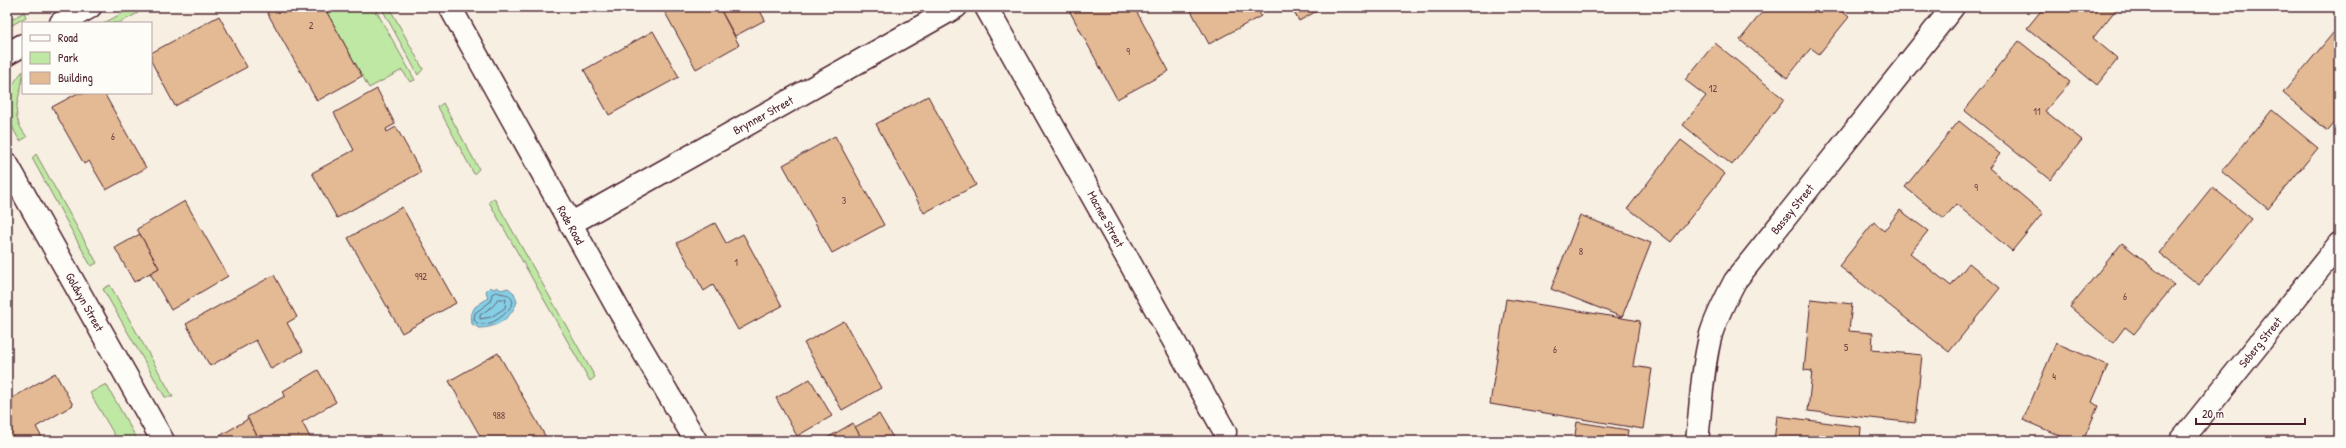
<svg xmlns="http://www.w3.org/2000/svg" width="2346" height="448" font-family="'Patrick Hand',sans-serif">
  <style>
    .green { fill: #bfe8a4; stroke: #848468 }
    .water { fill: #85cfe6; stroke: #6d899b }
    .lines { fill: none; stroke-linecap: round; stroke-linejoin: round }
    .shore { stroke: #626576; stroke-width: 1 }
    .building { fill: #e3ba94; stroke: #4a1f2b }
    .minor-casing { stroke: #4a1f2b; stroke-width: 25 }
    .secondary-casing { stroke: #4a1f2b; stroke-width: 25 }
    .minor { stroke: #fdfcf7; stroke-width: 22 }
    .secondary { stroke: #fdfcf7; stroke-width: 22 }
    .labels { text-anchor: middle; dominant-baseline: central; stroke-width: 3.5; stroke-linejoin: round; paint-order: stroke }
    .number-label { font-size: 10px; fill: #704645 }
    .street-label { font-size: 12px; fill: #4a1f2b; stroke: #fdfcf7 }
  </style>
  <rect width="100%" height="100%" fill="#f8efe3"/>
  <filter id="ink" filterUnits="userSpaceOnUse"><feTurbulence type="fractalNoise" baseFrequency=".025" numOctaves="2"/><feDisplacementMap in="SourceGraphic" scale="8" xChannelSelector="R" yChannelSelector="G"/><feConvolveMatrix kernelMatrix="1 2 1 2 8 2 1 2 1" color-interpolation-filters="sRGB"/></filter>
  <g filter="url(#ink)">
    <!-- green -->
    <g class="green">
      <path d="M134 7H136L138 13 119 23H104Z"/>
      <path d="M324 7H374L415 80 410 82 402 70 369 88Z"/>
      <path d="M381 7H389L423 69 418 75Z"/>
      <path d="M24 12 26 17 7 28V22Z"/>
      <path d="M23 71C23 97 6 111 27 137L20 141C5 118 3 92 23 71Z"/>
      <path d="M443 103 479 169 474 174 438 107Z"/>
      <path d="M36 154 97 263 91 266 32 158Z"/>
      <path d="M494 198 595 377 590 381 489 202Z"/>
      <path d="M110 285 173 397H165L103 289Z"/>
      <path d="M106 384 138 441H118L90 393Z"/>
    </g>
    <!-- water -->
    <path class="water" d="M490 287 494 289 497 287 501 290 508 288 514 293 517 302C511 318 497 328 479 328L472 324 471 314 475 307 488 298 486 291Z"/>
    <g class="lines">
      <!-- shore -->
      <g class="shore">
        <path d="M497 292C505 296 509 291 513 302 508 314 491 328 477 323L474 320 475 313 490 302 492 294Z"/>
        <path d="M498 299H506L505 308 491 317 480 319V315L493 306Z"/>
      </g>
    </g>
    <!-- building -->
    <g class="building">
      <path d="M264 7H324L362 76 317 101Z"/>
      <path d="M662 7H719L739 45 696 69Z"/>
      <path d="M719 7H758L765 20 735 36Z"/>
      <path d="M1075 7H1134L1169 71 1117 99 1069 10Z"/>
      <path d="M1189 7H1257L1261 16 1209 44Z"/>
      <path d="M1291 7H1324L1299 21Z"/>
      <path d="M1766 7H1837L1849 17 1819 54 1811 48 1787 78 1740 40Z"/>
      <path d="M2044 7H2118L2093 38 2118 59 2097 85 2027 28Z"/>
      <path d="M219 16 247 67 175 106 151 61V53Z"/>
      <path d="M653 31 679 77 609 115 584 70Z"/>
      <path d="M2334 32 2339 36V118L2328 131 2283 93Z"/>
      <path d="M2019 41 2070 82 2045 111 2082 140 2050 180 1964 110Z"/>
      <path d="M1715 43 1784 99 1732 165 1683 125 1706 96 1685 80Z"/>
      <path d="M377 89 395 124 386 129 387 132 396 127 421 172 337 218 312 173 354 150 334 113Z"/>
      <path d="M78 93H104L146 168 106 190 89 161 84 164 52 107Z"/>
      <path d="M928 96 976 185 924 213 876 124Z"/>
      <path d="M2272 110 2318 148 2268 209 2222 171Z"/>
      <path d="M1959 121 2000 154 1989 168 2043 213 2012 251 1956 204 1944 219 1905 187Z"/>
      <path d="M835 136 884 225 832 253 783 165Z"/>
      <path d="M1681 140 1725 174 1671 242 1628 208Z"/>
      <path d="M2212 187 2252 219 2199 285 2159 253Z"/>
      <path d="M185 201 228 276 171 310 150 273 159 268 137 229Z"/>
      <path d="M402 207 456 303 402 333 348 238Z"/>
      <path d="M1900 210 1928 231 1910 253 1951 286 1969 263 2000 288 1949 352 1839 266 1874 222 1884 231Z"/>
      <path d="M1580 215 1651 243 1622 317 1551 289Z"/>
      <path d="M715 223 726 243 743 234 782 306 738 330 713 285 704 291 677 243Z"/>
      <path d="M140 234 159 268 134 282 115 248Z"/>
      <path d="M2122 243 2174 285 2134 334 2125 327 2113 343 2070 307Z"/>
      <path d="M274 275 297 317 287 323 303 351 271 369 256 340 210 366 186 324Z"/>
      <path d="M1506 299 1640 321 1633 366 1652 369 1643 429 1490 404Z"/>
      <path d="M1811 299 1852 304 1849 331 1873 333 1872 350 1922 355 1915 423 1808 411 1812 371 1804 370Z"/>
      <path d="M844 321 881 388 842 410 804 343Z"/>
      <path d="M2056 343 2108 365 2092 402 2098 406 2083 441H2072L2023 420Z"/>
      <path d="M498 353 506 367 548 441H483L449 381Z"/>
      <path d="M318 370 336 402 302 422 312 441H260L247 417 285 396 283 391Z"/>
      <path d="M55 373 73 405 36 427 44 441H7V412L11 410 7 401Z"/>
      <path d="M810 379 832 416 797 436 776 398Z"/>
      <path d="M879 414 895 441H863L855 427Z"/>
      <path d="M1777 416 1861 427 1860 441H1774Z"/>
      <path d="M248 419 260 441H213V440Z"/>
      <path d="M1577 422 1628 430 1626 441H1574Z"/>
      <path d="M853 423 863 441H822Z"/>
    </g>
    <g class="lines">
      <!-- minor casing -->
      <g class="minor-casing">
        <g id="minor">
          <path d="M986 7 1225 432"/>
          <path d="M61 23 90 7"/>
          <path d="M7 54 23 45"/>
          <path d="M7 164 163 441"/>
          <path d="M570 224 956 7"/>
          <path d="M1697 441C1701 406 1702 368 1711 334 1717 315 1726 298 1735 281L1953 7"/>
          <path d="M2181 441 2339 244"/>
        </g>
      </g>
      <!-- secondary casing -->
      <g class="secondary-casing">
        <path id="secondary" d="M450 7 617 307 696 441"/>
      </g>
      <!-- minor -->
      <use href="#minor" class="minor"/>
      <!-- secondary -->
      <use href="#secondary" class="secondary"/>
    </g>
  </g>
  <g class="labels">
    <!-- number labels -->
    <g class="number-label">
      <text x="311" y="25">2</text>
      <text x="1128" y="51">9</text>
      <text x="1713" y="88">12</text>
      <text x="2037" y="111">11</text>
      <text x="113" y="136">6</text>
      <text x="1976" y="187">9</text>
      <text x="844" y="200">3</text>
      <text x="1581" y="251">8</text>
      <text x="736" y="262">1</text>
      <text x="421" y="276">992</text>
      <text x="2125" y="296">6</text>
      <text x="1846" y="347">5</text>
      <text x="1555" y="349">6</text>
      <text x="2054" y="376">4</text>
      <text x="499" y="415">988</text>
    </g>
    <!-- street labels -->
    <g class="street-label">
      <text transform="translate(763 115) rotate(-29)">Brynner Street</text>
      <text transform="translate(1792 209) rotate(-51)">Bassey Street</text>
      <text transform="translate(1106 219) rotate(61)">Macnee Street</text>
      <text transform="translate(571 225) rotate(61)">Rode Road</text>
      <text transform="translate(85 302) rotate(61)">Goldwyn Street</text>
      <text transform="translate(2260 342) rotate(-51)">Seberg Street</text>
    </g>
  </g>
  <!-- margin -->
  <rect width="2346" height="448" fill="none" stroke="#fdfcf7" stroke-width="24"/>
  <rect x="12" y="12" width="2322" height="424" fill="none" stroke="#4a1f2b" stroke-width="1.5" filter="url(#ink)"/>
  <!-- legend -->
  <rect x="22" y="22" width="130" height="72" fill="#fdfcf7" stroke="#b5a4a5"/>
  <rect x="30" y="35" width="20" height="6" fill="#fdfcf7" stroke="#b5a4a5"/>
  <text x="58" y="42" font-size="12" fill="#4a1f2b">Road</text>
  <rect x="30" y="52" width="20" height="12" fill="#bfe8a4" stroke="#b5a4a5"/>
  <text x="58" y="62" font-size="12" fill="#4a1f2b">Park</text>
  <rect x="30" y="72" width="20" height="12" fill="#e3ba94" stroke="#b5a4a5"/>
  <text x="58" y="82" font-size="12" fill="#4a1f2b">Building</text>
  <!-- scale -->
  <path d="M2196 418v6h109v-6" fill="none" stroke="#4a1f2b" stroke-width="2"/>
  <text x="2202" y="418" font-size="12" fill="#4a1f2b" stroke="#fdfcf7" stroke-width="3" paint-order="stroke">20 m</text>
</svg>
